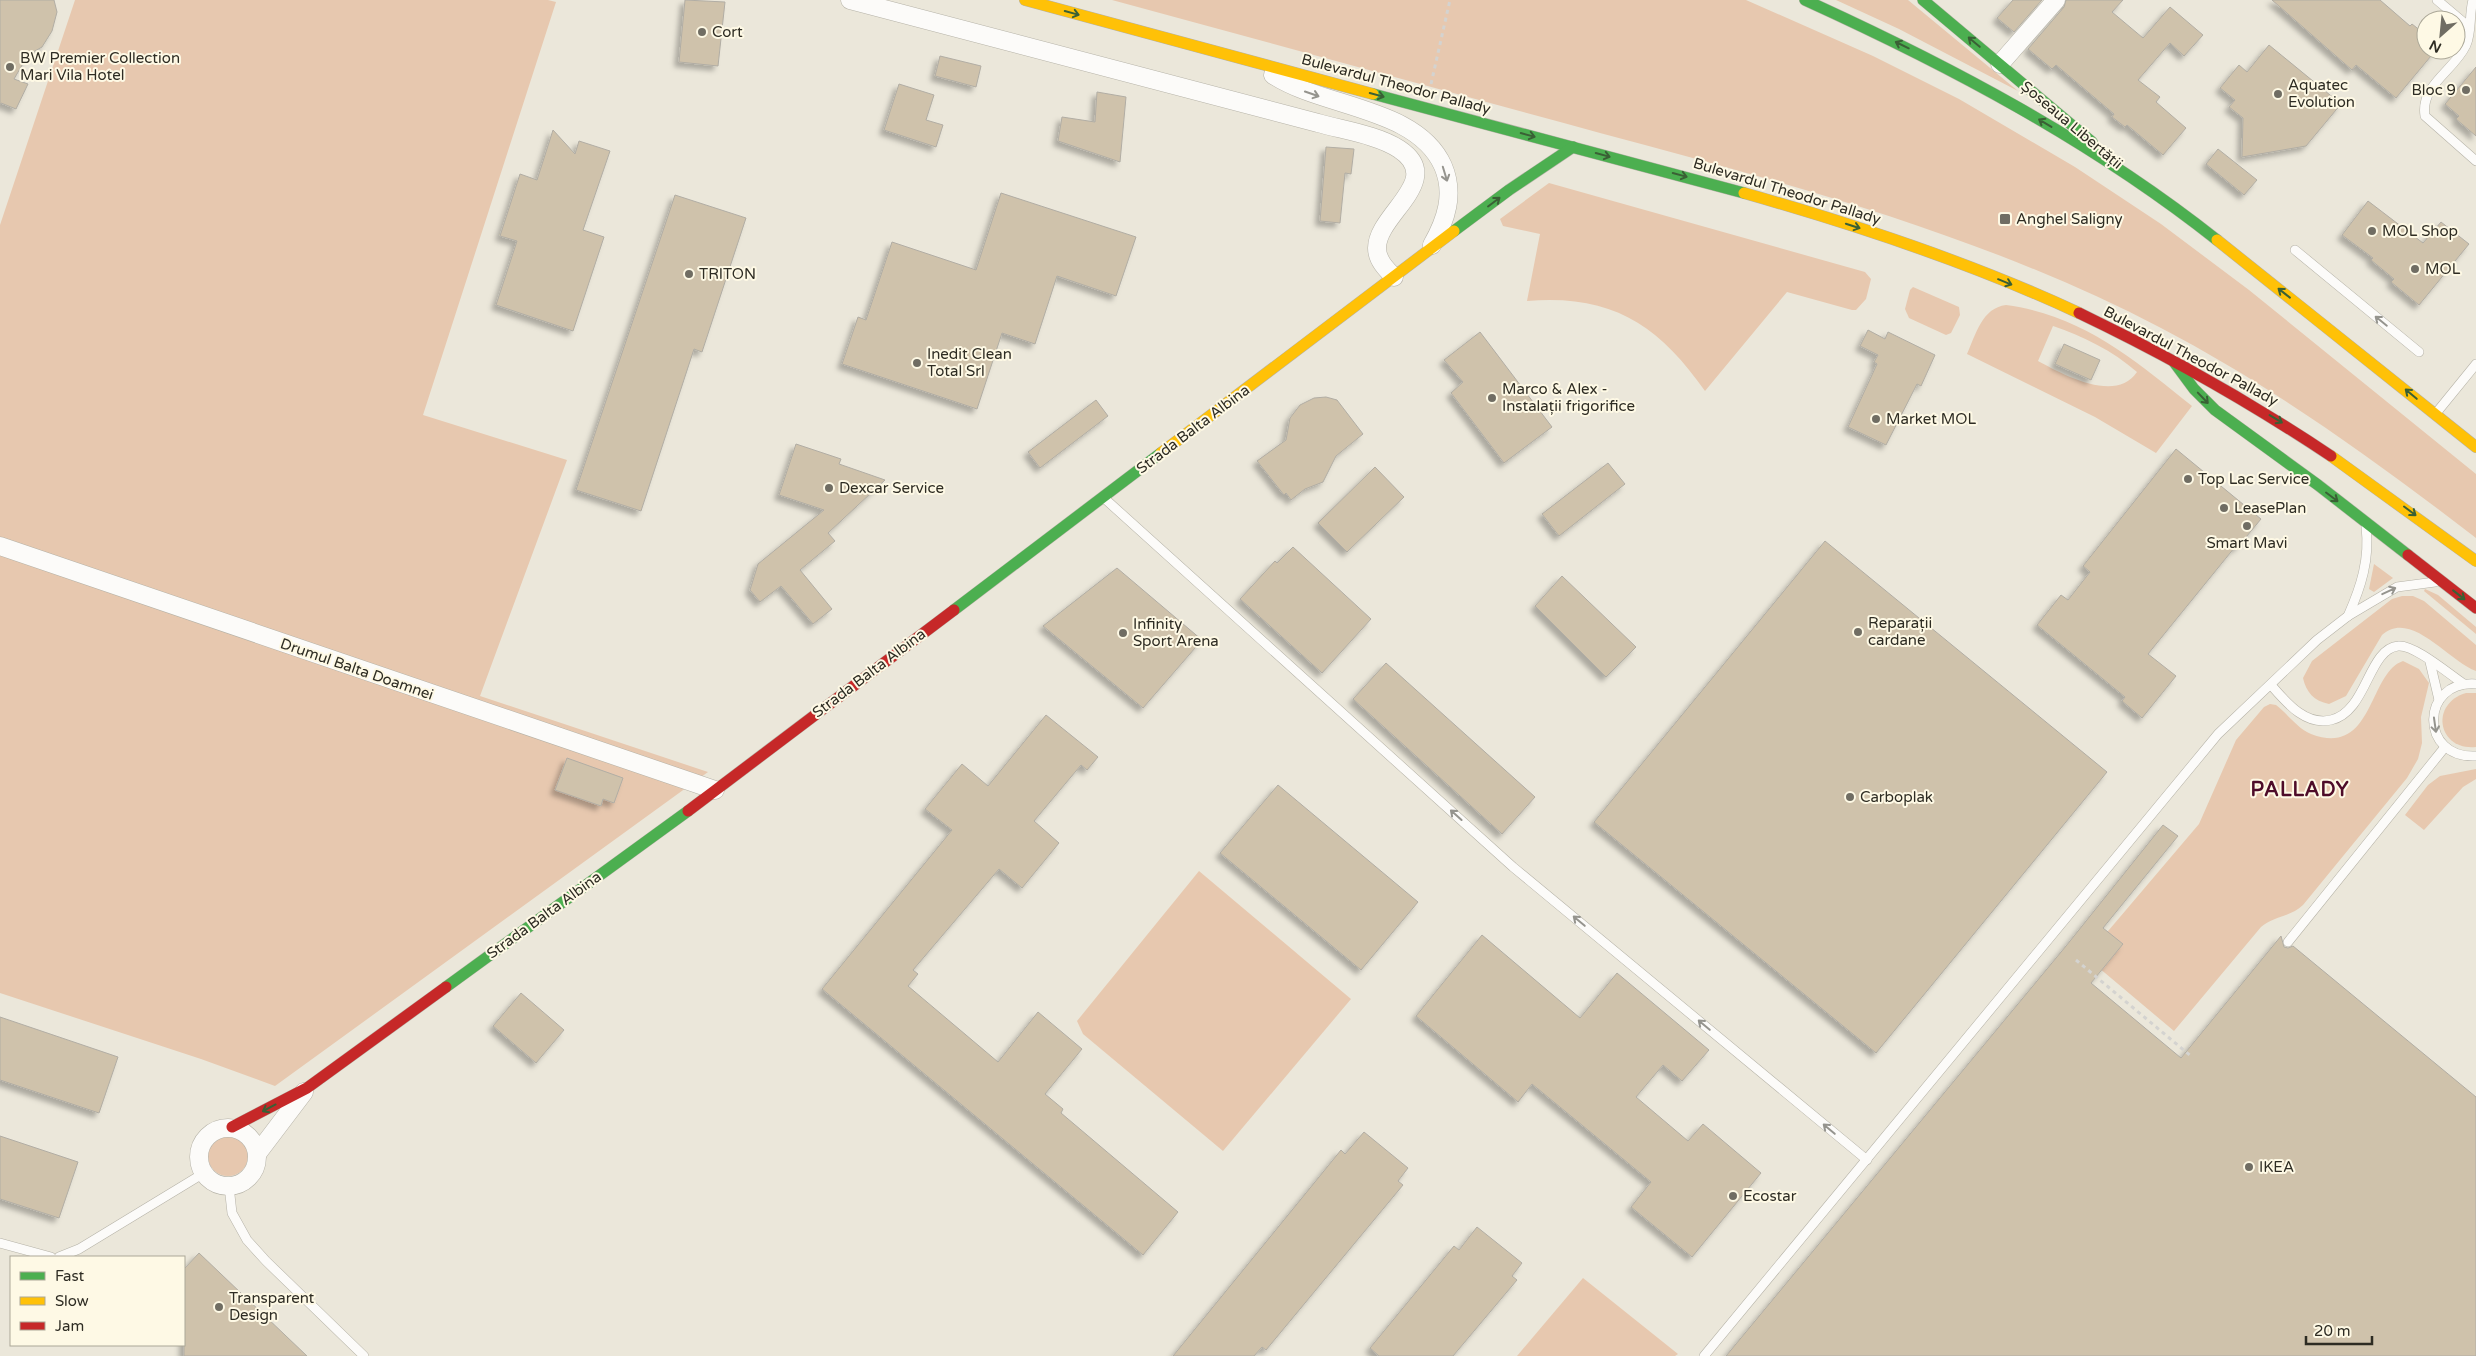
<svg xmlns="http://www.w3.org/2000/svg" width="2476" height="1356" font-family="'Varela Round',sans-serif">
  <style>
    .green { fill: #e7c8af; fill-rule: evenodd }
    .building { fill: #cfc2ab; stroke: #b1ada4; filter: url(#shadow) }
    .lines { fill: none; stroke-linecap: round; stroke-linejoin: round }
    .lane-casing { stroke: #b5b2a7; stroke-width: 10 }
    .street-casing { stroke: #b5b2a7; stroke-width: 19 }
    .fast-casing { stroke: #b5b2a7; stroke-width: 12 }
    .slow-casing { stroke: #b5b2a7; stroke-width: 12 }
    .jam-casing { stroke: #b5b2a7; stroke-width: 12 }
    .path { stroke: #d4d3d0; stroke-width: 3; stroke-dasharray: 4 4; stroke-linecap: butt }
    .lane { stroke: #fcfbf9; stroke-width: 9 }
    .street { stroke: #fcfbf9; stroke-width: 18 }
    .fast { stroke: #4caf50; stroke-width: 11 }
    .slow { stroke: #ffc107; stroke-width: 11 }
    .jam { stroke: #c62828; stroke-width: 11 }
    .oneway { stroke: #3a6035 }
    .oneway2 { stroke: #95948e }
    .poi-dot { fill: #706d63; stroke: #fef9e5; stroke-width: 2 }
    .labels { text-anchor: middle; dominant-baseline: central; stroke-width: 4; stroke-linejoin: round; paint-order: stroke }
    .poi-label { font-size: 15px; fill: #2e2c23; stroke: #fef9e5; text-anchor: start }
    .street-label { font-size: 15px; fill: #2e2c23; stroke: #fef9e5 }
    .district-label { font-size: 20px; font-weight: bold; letter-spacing: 1px; fill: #4e0c29; stroke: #fef9e5 }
  </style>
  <defs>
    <filter id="shadow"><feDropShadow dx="-4.5" dy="4.5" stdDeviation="2.5" flood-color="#0004"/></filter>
  </defs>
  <rect width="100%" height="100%" fill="#ebe7da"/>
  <!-- green -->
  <g class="green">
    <path d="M75 0H548L556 2 423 415 567 460 480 696 708 772 275 1086 201 1059 0 993V225Z"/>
    <path d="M1112 0H1746L1873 56 1959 99 2075 167 2161 224 2249 290 2476 474V538C2376 461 2274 387 2161 328 1985 236 1791 184 1600 133 1438 89 1275 44 1112 0Z"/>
    <path d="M1836 0H1908L2018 91 1899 29Z"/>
    <path d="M1549 183 1865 272 1871 279 1866 299 1856 310H1852L1787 292 1705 391C1658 324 1611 294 1527 301L1540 234 1503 226 1500 219Z"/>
    <path d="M1913 287 1959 307 1960 315 1951 333 1946 335 1909 318 1905 309 1910 290Z"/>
    <path d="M2006 305C2082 315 2135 360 2192 406L2156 453 2095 417 1967 354C1976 334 1982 308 2006 305ZM2053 326C2083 336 2113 351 2137 372 2116 404 2062 374 2038 361Z"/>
    <path d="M2374 564 2393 578 2374 592 2369 589Z"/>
    <path d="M2425 589 2438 595 2476 627V634L2424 591Z"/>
    <path d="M2402 596H2413L2424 601 2476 645V671C2448 661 2411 609 2382 635L2346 696 2329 704C2314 701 2306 692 2303 678L2312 661 2392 599Z"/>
    <path d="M2403 661 2419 669 2429 683 2421 717 2422 743 2418 759 2407 778 2303 905C2291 917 2273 916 2261 927L2174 1031 2086 957 2199 824 2236 740 2264 707 2270 704 2276 705C2288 714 2297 728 2311 734 2374 758 2368 673 2403 661Z"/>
    <path d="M2466 693H2476V747C2438 751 2429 704 2466 693Z"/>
    <path d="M2476 769V779L2463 787 2424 830 2405 815 2428 785 2440 776Z"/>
    <path d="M1199 871 1351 999 1223 1151 1083 1034 1077 1021Z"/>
    <circle cx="228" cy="1156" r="20"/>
    <path d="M1583 1278 1678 1354 1675 1356H1517Z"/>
  </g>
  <!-- building -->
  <g class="building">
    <path d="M0 0H54L57 12 52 31 42 47 28 55 14 79 28 84 16 109 1 103 0 105Z"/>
    <path d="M685 0 725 2 718 66 679 62Z"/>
    <path d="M2013 0H2042L2014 32 1997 18Z"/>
    <path d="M2066 0H2123L2112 12 2143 38 2170 7 2203 35 2184 56 2170 43 2138 80 2160 97 2156 102 2186 128 2163 155 2127 125 2125 127 2112 117 2114 114 2056 65 2052 69 2028 49 2064 7Z"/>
    <path d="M2272 0H2380L2410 26 2412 24 2426 35V50H2436L2396 98 2356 65 2352 70Z"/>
    <path d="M2269 45 2341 104 2306 146 2242 157 2243 118 2229 107 2235 100 2220 88 2239 65 2247 72Z"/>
    <path d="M940 56 981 66 976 87 935 76Z"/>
    <path d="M2476 67V136L2456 119 2459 116 2445 104Z"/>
    <path d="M899 84 934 95 926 120 943 125 936 147 884 130Z"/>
    <path d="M1097 92 1126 97 1120 162 1058 141 1062 117 1095 122Z"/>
    <path d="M553 130 575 154 579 141 610 151 583 230 604 237 573 331 496 305 517 241 500 236 520 174 537 180Z"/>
    <path d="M1326 147 1354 149 1351 174 1345 173 1340 223 1320 221Z"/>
    <path d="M2218 149 2257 180 2244 195 2206 164Z"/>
    <path d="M1001 193 1136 237 1116 296 1057 276 1035 344 1002 333 977 409 842 364 858 317 866 320 892 242 976 270Z"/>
    <path d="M675 195 746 218 702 352 694 349 641 511 576 490Z"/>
    <path d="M2368 201 2423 243 2441 222 2469 244 2419 305 2391 282 2394 279 2371 260 2373 258 2342 235Z"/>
    <path d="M1868 330 1885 339 1888 332 1935 355 1921 386 1917 384 1886 445 1848 427 1877 364 1874 362 1878 355 1860 346Z"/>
    <path d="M1480 332 1552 427 1504 463 1451 393 1463 382 1444 360Z"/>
    <path d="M2064 344 2100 360 2091 380 2055 364Z"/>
    <path d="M1326 397 1337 400 1363 434 1336 456 1323 482 1305 489 1291 500 1286 493 1284 495 1257 461 1286 440 1290 418 1300 405 1314 398Z"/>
    <path d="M1096 400 1108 416 1040 468 1028 452Z"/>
    <path d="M796 444 841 459 839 464 885 480 828 533 835 541 800 570 832 609 813 624 781 586 760 602 750 590 758 564 824 510 779 495Z"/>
    <path d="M2176 449 2261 519 2237 548 2235 547 2148 654 2176 676 2142 718 2122 701 2125 697 2037 625 2061 595 2068 600 2090 572 2083 566Z"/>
    <path d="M1608 463 1625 484 1559 536 1542 514Z"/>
    <path d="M1375 467 1404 497 1347 552 1318 523Z"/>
    <path d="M1825 541 2107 772 1876 1053 1594 822Z"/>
    <path d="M1293 547 1371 619 1322 673 1240 599 1275 561 1277 563Z"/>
    <path d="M1117 568 1202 640 1143 708 1043 626Z"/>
    <path d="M1562 576 1636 647 1606 677 1535 606Z"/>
    <path d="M1386 663 1535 797 1502 834 1353 699Z"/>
    <path d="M1046 715 1098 757 1087 770 1081 765 1034 821 1059 843 1022 888 999 869 913 970 918 974 908 986 998 1062 1038 1012 1082 1049 1045 1094 1063 1109 1061 1113 1178 1212 1143 1255 822 989 952 830 925 809 962 764 988 786Z"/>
    <path d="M567 758 623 778 614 803 603 799 601 806 555 790Z"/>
    <path d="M1278 785 1418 902 1361 970 1220 853Z"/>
    <path d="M2163 825 2178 836 2103 928 2123 944 2091 983 2181 1058 2281 936 2284 947 2288 948 2293 946 2476 1097V1356H1726L2066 946Z"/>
    <path d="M1482 935 1580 1018 1617 973 1709 1050 1682 1081 1663 1065 1636 1097 1688 1141 1703 1124 1761 1173 1692 1257 1631 1207 1651 1182 1532 1084 1518 1102 1416 1016Z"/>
    <path d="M521 993 564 1030 536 1063 493 1026Z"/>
    <path d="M0 1017 118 1057 99 1113 0 1080Z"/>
    <path d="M1364 1132 1408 1168 1398 1181 1403 1185 1266 1350 1262 1347 1254 1356H1173L1341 1150 1345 1154Z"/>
    <path d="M0 1136 78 1162 59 1218 0 1199Z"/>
    <path d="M1477 1227 1522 1263 1512 1276 1517 1280 1453 1356H1379L1370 1348 1454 1246 1459 1250Z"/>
    <path d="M199 1253 307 1356H184V1269Z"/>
  </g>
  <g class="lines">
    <!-- lane casing -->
    <g class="lane-casing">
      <g id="lane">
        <path d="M2437 0 2469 27"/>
        <path d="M2473 0C2469 14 2472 32 2466 45 2454 71 2420 85 2425 116L2476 161"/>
        <path d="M2295 250 2419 352"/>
        <path d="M2437 412 2476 364"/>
        <path d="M1104 498 1513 867 1867 1160"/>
        <path d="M2348 616C2361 587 2370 559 2366 527"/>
        <path d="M2430 662 2439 700"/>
        <path d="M2476 684C2420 680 2419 759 2476 756"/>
        <path d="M2271 685C2286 702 2305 726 2331 720 2367 712 2368 649 2398 646 2414 644 2450 675 2464 684"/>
        <path d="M2288 942 2445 747"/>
        <path d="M229 1186 232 1213 247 1240 266 1261 364 1356"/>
        <path d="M0 1243 51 1257"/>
        <path d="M59 1257 79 1249 204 1173"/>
        <path d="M1704 1356 2218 734 2317 640 2348 616 2397 587 2435 582"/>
      </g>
    </g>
    <!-- street casing -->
    <g class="street-casing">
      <g id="street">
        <path d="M850 0 1318 123C1342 130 1378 135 1399 149 1446 180 1377 214 1377 248 1377 260 1386 269 1394 277"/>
        <path d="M2000 64 2056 0"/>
        <path d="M1273 75C1323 108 1417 107 1443 166 1455 194 1446 220 1432 245"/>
        <path d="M0 546 715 790"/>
        <circle cx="228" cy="1157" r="29"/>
        <path d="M257 1154 304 1092"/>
      </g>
    </g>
    <!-- fast casing -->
    <g class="fast-casing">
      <g id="fast">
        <path d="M1805 0C1950 66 2092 141 2217 240"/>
        <path d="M1923 0 2092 142"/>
        <path d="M1373 94 1744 193"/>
        <path d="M1454 231 1509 190 1573 147"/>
        <path d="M2174 362 2194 389 2215 410 2318 485 2408 555"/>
        <path d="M954 610 1161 453"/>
        <path d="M446 987 688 811"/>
      </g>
    </g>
    <!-- slow casing -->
    <g class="slow-casing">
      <g id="slow">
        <path d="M1025 0 1373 94"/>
        <path d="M1744 193C1857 225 1972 263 2079 313"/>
        <path d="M2217 240 2476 447"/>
        <path d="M1161 453 1454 231"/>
        <path d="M2331 456 2476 561"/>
      </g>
    </g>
    <!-- jam casing -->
    <g class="jam-casing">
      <g id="jam">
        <path d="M2079 313C2167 355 2250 402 2331 456"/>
        <path d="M2408 555 2476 608"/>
        <path d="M688 811 954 610"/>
        <path d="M232 1127 307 1088 446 987"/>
      </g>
    </g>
    <!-- path -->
    <g class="path">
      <path d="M1431 84 1450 0"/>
      <path d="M2076 960 2192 1057"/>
    </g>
    <!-- lane -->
    <use href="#lane" class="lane"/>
    <!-- street -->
    <use href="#street" class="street"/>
    <!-- fast -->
    <use href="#fast" class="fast"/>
    <!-- slow -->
    <use href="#slow" class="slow"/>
    <!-- jam -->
    <use href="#jam" class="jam"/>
  </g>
  <!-- one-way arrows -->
  <defs><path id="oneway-shaft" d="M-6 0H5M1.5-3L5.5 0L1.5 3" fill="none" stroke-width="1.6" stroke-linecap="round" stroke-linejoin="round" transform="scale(1.25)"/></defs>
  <g class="oneway">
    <use href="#oneway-shaft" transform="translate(1072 13) rotate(15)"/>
    <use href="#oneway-shaft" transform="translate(1974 42) rotate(-140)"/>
    <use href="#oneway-shaft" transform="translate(1902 45) rotate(-154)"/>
    <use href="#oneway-shaft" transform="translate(1377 95) rotate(15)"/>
    <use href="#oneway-shaft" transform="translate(2045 123) rotate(-149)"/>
    <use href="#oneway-shaft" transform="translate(1528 135) rotate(15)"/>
    <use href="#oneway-shaft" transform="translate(1603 155) rotate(15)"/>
    <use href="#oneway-shaft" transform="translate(1680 175) rotate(15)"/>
    <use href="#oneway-shaft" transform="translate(1494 202) rotate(-37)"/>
    <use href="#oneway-shaft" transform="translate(1853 226) rotate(18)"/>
    <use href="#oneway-shaft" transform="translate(2005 282) rotate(22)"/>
    <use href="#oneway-shaft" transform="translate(2284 293) rotate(-142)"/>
    <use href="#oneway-shaft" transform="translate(2411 394) rotate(-140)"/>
    <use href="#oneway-shaft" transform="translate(2203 398) rotate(46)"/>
    <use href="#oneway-shaft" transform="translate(2276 419) rotate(31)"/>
    <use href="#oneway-shaft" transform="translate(2332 497) rotate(37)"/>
    <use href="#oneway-shaft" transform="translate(2410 511) rotate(37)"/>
    <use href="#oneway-shaft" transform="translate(2459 595) rotate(38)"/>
    <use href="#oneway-shaft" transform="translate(269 1108) rotate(152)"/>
  </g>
  <g class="oneway2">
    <use href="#oneway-shaft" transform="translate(1312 94) rotate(19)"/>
    <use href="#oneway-shaft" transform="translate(1445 174) rotate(73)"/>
    <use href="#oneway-shaft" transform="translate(2381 321) rotate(-141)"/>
    <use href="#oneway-shaft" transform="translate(2389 591) rotate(-25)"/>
    <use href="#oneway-shaft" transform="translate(2435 725) rotate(82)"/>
    <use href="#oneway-shaft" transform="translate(1456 815) rotate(-138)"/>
    <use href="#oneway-shaft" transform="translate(1579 921) rotate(-140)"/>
    <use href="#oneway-shaft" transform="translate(1704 1025) rotate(-140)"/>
    <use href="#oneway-shaft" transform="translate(1829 1129) rotate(-140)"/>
  </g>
  <!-- markers -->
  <g class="poi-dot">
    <circle cx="702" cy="32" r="5"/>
    <circle cx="10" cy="67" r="5"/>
    <circle cx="2466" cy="90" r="5"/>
    <circle cx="2278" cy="94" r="5"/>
    <rect x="1999" y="213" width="12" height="12" rx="2.5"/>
    <circle cx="2372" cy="231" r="5"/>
    <circle cx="2415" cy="269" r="5"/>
    <circle cx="689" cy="274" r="5"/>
    <circle cx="917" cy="363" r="5"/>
    <circle cx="1492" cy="398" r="5"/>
    <circle cx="1876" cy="419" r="5"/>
    <circle cx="2188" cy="479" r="5"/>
    <circle cx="829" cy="488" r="5"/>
    <circle cx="2224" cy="508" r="5"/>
    <circle cx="2247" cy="526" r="5"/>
    <circle cx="1858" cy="632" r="5"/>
    <circle cx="1123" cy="633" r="5"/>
    <circle cx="1850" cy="797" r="5"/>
    <circle cx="2249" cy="1167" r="5"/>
    <circle cx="1733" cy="1196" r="5"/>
    <circle cx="219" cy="1307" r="5"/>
  </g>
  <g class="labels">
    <!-- poi labels -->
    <g class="poi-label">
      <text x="712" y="32">Cort</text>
      <text x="20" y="58">BW Premier Collection<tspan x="20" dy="17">Mari Vila Hotel</tspan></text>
      <text x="2288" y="85">Aquatec<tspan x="2288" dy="17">Evolution</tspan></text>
      <text x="2456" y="90" text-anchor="end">Bloc 9</text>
      <text x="2016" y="219">Anghel Saligny</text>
      <text x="2382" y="231">MOL Shop</text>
      <text x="2425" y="269">MOL</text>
      <text x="699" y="274">TRITON</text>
      <text x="927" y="354">Inedit Clean<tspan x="927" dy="17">Total Srl</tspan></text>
      <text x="1502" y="389">Marco &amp; Alex -<tspan x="1502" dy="17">Instalații frigorifice</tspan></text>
      <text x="1886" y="419">Market MOL</text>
      <text x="2198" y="479">Top Lac Service</text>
      <text x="839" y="488">Dexcar Service</text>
      <text x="2234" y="508">LeasePlan</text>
      <text x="2247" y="543" text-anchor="middle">Smart Mavi</text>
      <text x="1868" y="623">Reparații<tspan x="1868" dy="17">cardane</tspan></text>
      <text x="1133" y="624">Infinity<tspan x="1133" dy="17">Sport Arena</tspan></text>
      <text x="1860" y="797">Carboplak</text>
      <text x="2259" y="1167">IKEA</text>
      <text x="1743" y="1196">Ecostar</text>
      <text x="229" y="1298">Transparent<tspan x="229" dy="17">Design</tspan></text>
    </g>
    <!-- street labels -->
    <g class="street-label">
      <text transform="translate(1396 84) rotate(15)">Bulevardul Theodor Pallady</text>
      <text transform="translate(2072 125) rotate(40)">Șoseaua Libertății</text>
      <text transform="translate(1787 191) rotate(17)">Bulevardul Theodor Pallady</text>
      <text transform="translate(2191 356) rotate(28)">Bulevardul Theodor Pallady</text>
      <text transform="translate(1193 429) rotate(-37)">Strada Balta Albina</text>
      <text transform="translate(357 669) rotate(19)">Drumul Balta Doamnei</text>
      <text transform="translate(869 673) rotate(-37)">Strada Balta Albina</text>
      <text transform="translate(544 915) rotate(-36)">Strada Balta Albina</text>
    </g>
    <!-- district labels -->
    <g class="district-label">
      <text x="2300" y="790">PALLADY</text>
    </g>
  </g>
  <!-- legend -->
  <rect x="10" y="1256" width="175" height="90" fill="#fef9e5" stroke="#aba797"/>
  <rect x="20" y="1272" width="25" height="8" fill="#4caf50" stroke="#aba797"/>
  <text x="55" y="1281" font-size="15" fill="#2e2c23">Fast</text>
  <rect x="20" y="1297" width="25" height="8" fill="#ffc107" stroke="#aba797"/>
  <text x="55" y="1306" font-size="15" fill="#2e2c23">Slow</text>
  <rect x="20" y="1322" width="25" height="8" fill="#c62828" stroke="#aba797"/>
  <text x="55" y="1331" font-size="15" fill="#2e2c23">Jam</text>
  <!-- north arrow -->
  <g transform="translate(2441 35) rotate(207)"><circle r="24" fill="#fef9e5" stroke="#aba797"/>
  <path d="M0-4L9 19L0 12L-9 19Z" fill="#706d63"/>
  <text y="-8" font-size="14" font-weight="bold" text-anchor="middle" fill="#2e2c23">N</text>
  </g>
  <!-- scale -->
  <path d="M2306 1336v8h66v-8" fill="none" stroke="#2e2c23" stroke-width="2.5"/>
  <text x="2314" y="1336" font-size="15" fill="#2e2c23" stroke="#fef9e5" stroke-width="4" paint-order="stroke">20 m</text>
</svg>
